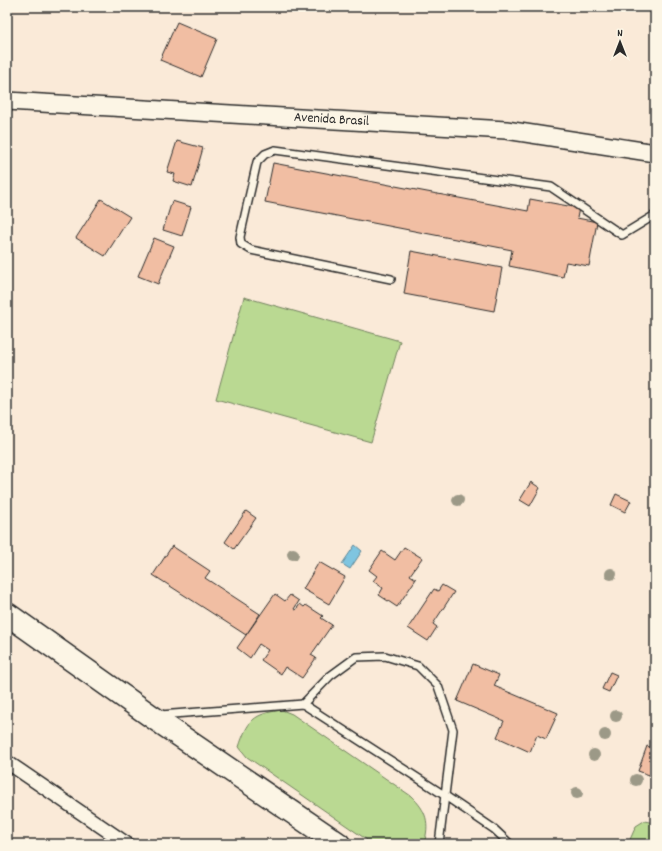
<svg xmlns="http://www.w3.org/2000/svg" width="662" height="851" font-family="Dekko,sans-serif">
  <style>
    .green { fill: #bad992; stroke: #72825e }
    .water { fill: #7fc5e0; stroke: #5d8798 }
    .building { fill: #f1bea3; stroke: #2b2b2b }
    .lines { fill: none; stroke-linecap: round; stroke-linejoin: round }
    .service-casing { stroke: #2b2b2b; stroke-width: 10 }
    .minor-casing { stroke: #2b2b2b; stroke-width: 16 }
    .tertiary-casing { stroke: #2b2b2b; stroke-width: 20 }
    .trunk-casing { stroke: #2b2b2b; stroke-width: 25 }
    .service { stroke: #fcf5e5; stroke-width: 7 }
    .minor { stroke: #fcf5e5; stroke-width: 13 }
    .tertiary { stroke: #fcf5e5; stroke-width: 17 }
    .trunk { stroke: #fcf5e5; stroke-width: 22 }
    .tree { fill: #9c9987 }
    .labels { text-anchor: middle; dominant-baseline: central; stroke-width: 4; stroke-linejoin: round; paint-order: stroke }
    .street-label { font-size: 14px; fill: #2b2b2b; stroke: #fcf5e5 }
  </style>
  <rect width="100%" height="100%" fill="#faead8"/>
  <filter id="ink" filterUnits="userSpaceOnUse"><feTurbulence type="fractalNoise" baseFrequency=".025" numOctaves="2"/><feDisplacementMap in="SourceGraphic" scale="8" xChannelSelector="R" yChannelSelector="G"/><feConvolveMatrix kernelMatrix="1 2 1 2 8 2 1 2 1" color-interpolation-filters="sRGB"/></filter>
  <g filter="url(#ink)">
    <!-- green -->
    <g class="green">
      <path d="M244 297 400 341 371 442 216 399Z"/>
      <path d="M282 710 292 714 411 796C427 811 430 823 424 844H373L247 757 239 747C248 720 253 714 282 710Z"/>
      <path d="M644 821 655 823V844H628L636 826Z"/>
    </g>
    <!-- water -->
    <path class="water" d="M355 545 362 551 350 569 342 564Z"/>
    <!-- building -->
    <g class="building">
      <path d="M177 22 217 39 201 77 160 60Z"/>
      <path d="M177 141 203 148 192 187 173 181 175 174 167 172Z"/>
      <path d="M273 163 528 211 530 199 579 208 577 218 597 222 589 266 566 262 563 277 509 266 512 250 265 202Z"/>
      <path d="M101 199 130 217 105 256 76 238Z"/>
      <path d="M172 201 191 207 182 236 163 230Z"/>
      <path d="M154 238 174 246 158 284 138 276Z"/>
      <path d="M411 251 502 268 494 311 404 294Z"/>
      <path d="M531 482 540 488 530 506 520 500Z"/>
      <path d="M616 494 631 501 625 512 611 505Z"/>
      <path d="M246 511 256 518 234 549 225 542Z"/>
      <path d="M172 546 210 571 205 578 260 614 246 635 153 575Z"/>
      <path d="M404 547 422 558 410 575 416 579 397 607 379 595 383 588 373 581 377 576 369 570 382 551 395 560Z"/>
      <path d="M319 562 345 577 329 604 303 589Z"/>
      <path d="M442 585 454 592 433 624 437 627 428 641 408 628 434 589 438 591Z"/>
      <path d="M275 594 285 601 290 595 299 601 294 609 296 610 300 604 304 607 306 605 323 616 321 618 332 625 311 655 316 658 302 678 285 667 281 674 261 660 268 650 259 644 250 658 237 648Z"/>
      <path d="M473 664 499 675 494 686 558 713 546 739 537 735 530 752 497 737 504 721 457 701Z"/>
      <path d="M610 672 617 675 609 692 602 689Z"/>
      <path d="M647 746 655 749V777L638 771Z"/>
    </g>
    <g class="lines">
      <!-- service casing -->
      <g class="service-casing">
        <g id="service">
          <path d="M391 279 251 250 241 244 240 237 257 162 265 154 275 150 551 187 622 235 655 215"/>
          <path d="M303 704 330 676 356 657 385 656 418 666 438 686 453 730 439 844"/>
          <path d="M160 715 303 704 444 795 494 829 510 844"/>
        </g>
      </g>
      <!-- minor casing -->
      <g class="minor-casing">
        <path id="minor" d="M7 762 127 844"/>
      </g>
      <!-- tertiary casing -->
      <g class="tertiary-casing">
        <g id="tertiary">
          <path id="s1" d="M7 101 506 130 655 153"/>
        </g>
      </g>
      <!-- trunk casing -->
      <g class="trunk-casing">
        <path id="trunk" d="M7 614 151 716 339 844"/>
      </g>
      <!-- service -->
      <use href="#service" class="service"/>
      <!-- minor -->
      <use href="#minor" class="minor"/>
      <!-- tertiary -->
      <use href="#tertiary" class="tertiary"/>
      <!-- trunk -->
      <use href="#trunk" class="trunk"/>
    </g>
    <!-- trees -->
    <g class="tree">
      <circle cx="458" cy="500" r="6"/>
      <circle cx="293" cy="554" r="6"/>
      <circle cx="611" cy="574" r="6"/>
      <circle cx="616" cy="716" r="6"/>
      <circle cx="605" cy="735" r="6"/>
      <circle cx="594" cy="755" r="6"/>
      <circle cx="636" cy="780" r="6"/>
      <circle cx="577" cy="793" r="6"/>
    </g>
  </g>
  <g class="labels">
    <!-- street labels -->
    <g class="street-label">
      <text stroke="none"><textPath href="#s1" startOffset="325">Avenida Brasil</textPath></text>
    </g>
  </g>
  <!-- margin -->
  <rect width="662" height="851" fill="none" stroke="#fcf5e5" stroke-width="24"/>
  <rect x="12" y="12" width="638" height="827" fill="none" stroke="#2b2b2b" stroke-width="1.5" filter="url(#ink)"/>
  <!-- north arrow -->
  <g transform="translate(620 42)" stroke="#fcf5e5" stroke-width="3" paint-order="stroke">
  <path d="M0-3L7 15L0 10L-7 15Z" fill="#2b2b2b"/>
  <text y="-6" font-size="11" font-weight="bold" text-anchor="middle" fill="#2b2b2b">N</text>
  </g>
</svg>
